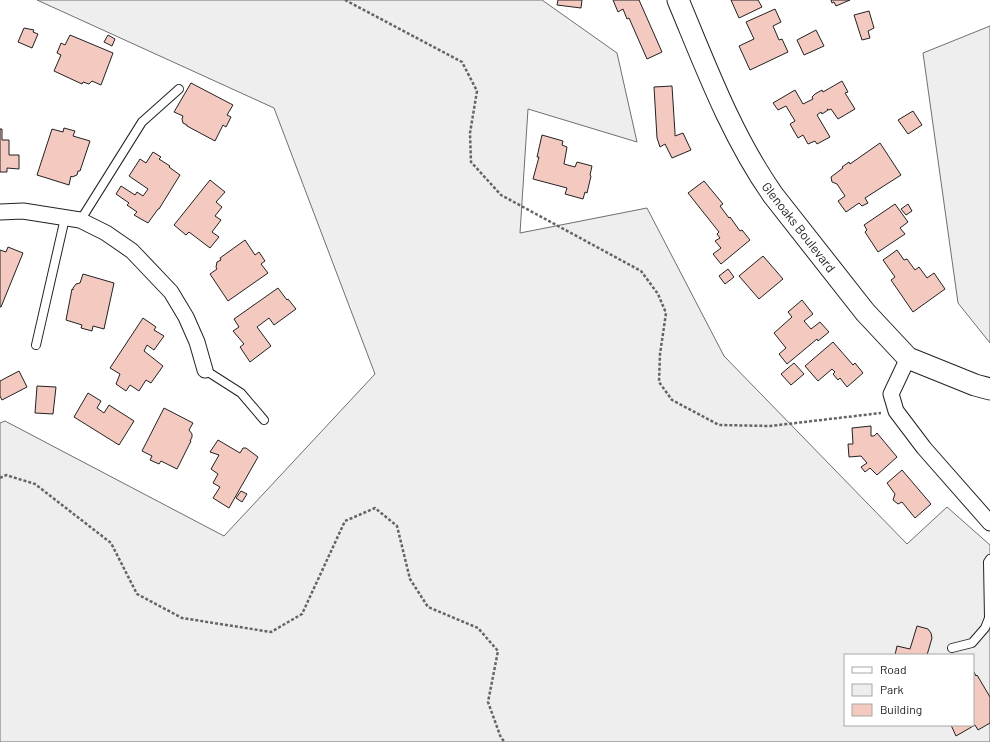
<svg xmlns="http://www.w3.org/2000/svg" width="990" height="742" font-family="Barlow,sans-serif">
  <style>
    .green { fill: #eee; stroke: #6f6f6f; fill-rule: evenodd }
    .building { fill: #f3c9c0; stroke: #222 }
    .lines { fill: none; stroke-linecap: round; stroke-linejoin: round }
    .lane-casing { stroke: #222; stroke-width: 10 }
    .street-casing { stroke: #222; stroke-width: 17 }
    .secondary-casing { stroke: #222; stroke-width: 23 }
    .path { stroke: #646464; stroke-width: 2.5; stroke-dasharray: 3 2; stroke-linecap: butt }
    .lane { stroke: #fff; stroke-width: 8 }
    .street { stroke: #fff; stroke-width: 15 }
    .secondary { stroke: #fff; stroke-width: 21 }
    .labels { text-anchor: middle; dominant-baseline: central; stroke-width: 3; stroke-linejoin: round; paint-order: stroke }
    .street-label { font-size: 13px; fill: #222; stroke: #fff }
  </style>
  <rect width="100%" height="100%" fill="#fff"/>
  <!-- green -->
  <g class="green">
    <path d="M37 0H542L617 53 637 142 528 109 520 233 647 208 724 356 907 544 947 507 990 545V742H0V423L5 421 224 536 375 374 274 108ZM845 655H973V725H845Z"/>
    <path d="M990 26V343L958 303 923 53Z"/>
  </g>
  <!-- building -->
  <g class="building">
    <path d="M558 0H582L581 8 557 5Z"/>
    <path d="M613 0H639L662 52 647 59 629 18 627 19 623 9 618 12Z"/>
    <path d="M731 0H758L762 7 739 18Z"/>
    <path d="M831 0H850L836 6 834 2 832 3Z"/>
    <path d="M775 9 781 22 773 26 779 40 782 39 788 52 750 70 739 46 754 39 746 22Z"/>
    <path d="M869 11 874 28 868 31 870 38 862 40 854 15Z"/>
    <path d="M24 28 34 30 33 32 38 34 32 48 18 42Z"/>
    <path d="M816 30 824 46 804 55 797 40Z"/>
    <path d="M70 35 113 53 101 85 92 81 89 84 83 82 82 84 54 71 61 55 57 53 61 43 65 45Z"/>
    <path d="M108 35 115 39 112 46 104 42Z"/>
    <path d="M842 81 848 92 845 93 855 109 838 119 831 109 829 110 827 109 828 110 822 114 821 112 817 115 830 137 817 144 815 141 808 144 803 135 798 138 790 124 795 121 786 106 778 110 773 103 795 90 803 104 813 99 812 97 815 94 822 90 823 92Z"/>
    <path d="M191 83 233 105 227 115 231 117 226 127 223 125 215 141 187 126V125L183 123 182 119 183 116 174 112Z"/>
    <path d="M672 86 675 133V136L683 133 691 150 672 158 665 144 660 147 657 138 654 87Z"/>
    <path d="M913 111 922 125 908 134 898 120Z"/>
    <path d="M64 128 75 131 73 136 90 141 80 171H78L77 175 72 177 71 176 69 185 37 175 52 129 63 132Z"/>
    <path d="M0 129H2V140H9V155H19V169L7 168V172H0Z"/>
    <path d="M542 135 563 141 562 145 567 147 564 164 575 167 577 162 592 166 590 175 591 176 587 193 585 192 583 199 565 194 567 188 533 179 539 157H537Z"/>
    <path d="M880 143 901 175 865 198 868 203 862 206 859 203 846 212 838 201 845 196 837 184 832 182 831 177 843 168 842 167 849 162 850 164Z"/>
    <path d="M153 152 161 157 159 159 170 166 169 167 180 175 159 209H158L148 223 134 215 137 212 127 205 129 203 116 194 121 186 135 195 137 192 143 196 148 189 129 176 140 159 146 163Z"/>
    <path d="M210 180 225 192 216 202 222 207 215 216 221 220 212 232 219 237 210 248 189 232 186 235 174 225Z"/>
    <path d="M704 181 723 204 720 206 729 218 730 217 740 231 742 230 750 240 721 264 713 254 721 248 715 241 720 238 717 234 719 232 688 193Z"/>
    <path d="M895 204 908 222 900 228 905 234 878 252 865 232 867 230 864 225Z"/>
    <path d="M908 204 912 211 906 215 901 209Z"/>
    <path d="M245 240 255 255 259 252 265 261 261 264 268 273 228 301 210 274 217 269 216 267 217 262 221 260 220 258Z"/>
    <path d="M8 247 23 253 1 307H0V250L6 252Z"/>
    <path d="M897 250 904 260 907 259 915 270 919 267 927 278 934 273 945 289 913 312 891 280 895 277 883 260Z"/>
    <path d="M763 256 783 279 759 299 739 276Z"/>
    <path d="M728 269 734 277 725 284 719 276Z"/>
    <path d="M83 274 114 283 104 329 93 326 92 331 81 328 82 325 66 320 72 289 73 290V288L76 284 80 283Z"/>
    <path d="M278 288 287 300 288 299 296 309 274 325 269 318 257 327 271 346 250 362 240 347 244 344 233 331 239 327 234 319Z"/>
    <path d="M802 300 813 314 804 321 811 329 820 322 829 332 818 341 817 339 787 364 779 354 786 348 774 333 792 317 788 312Z"/>
    <path d="M143 318 156 327 154 330 164 336 154 350 147 345 144 351 163 366 151 383 146 380 139 391 130 385 126 391 116 384 120 374 110 368Z"/>
    <path d="M833 342 853 365 855 363 863 373 847 387 840 378 838 380 833 374 835 372 832 369 818 381 805 366Z"/>
    <path d="M794 363 804 374 791 385 781 374Z"/>
    <path d="M19 371 27 387 2 400 0 396V381Z"/>
    <path d="M37 386 56 387 53 414 35 413Z"/>
    <path d="M88 393 101 401 97 408 104 413 109 405 134 421 119 445 74 417Z"/>
    <path d="M164 408 193 423 189 430 192 434V437L190 441H191L177 469 161 461 159 464 150 460 152 456 142 451Z"/>
    <path d="M871 426V436H874L877 433 897 457 877 475 870 468 865 472 861 467 867 463 861 456 849 457 848 444H853L852 428Z"/>
    <path d="M218 440 240 453 243 448H246L258 457 229 508 213 498 220 487 213 483 218 474 211 469 219 455 210 452Z"/>
    <path d="M902 470 931 504 915 518 902 502 898 504 893 500 895 494 887 483Z"/>
    <path d="M241 491 247 494 242 502 236 498Z"/>
    <path d="M917 626 928 629 931 633 932 638 927 655H895L897 646 910 649Z"/>
    <path d="M974 672 976 676 977 675 990 697V723L978 730 975 725 956 736 951 725H973V673Z"/>
  </g>
  <g class="lines">
    <!-- lane casing -->
    <g class="lane-casing">
      <g id="lane">
        <path d="M80 221 142 122 179 89"/>
        <path d="M36 345 65 218"/>
        <path d="M205 370 241 393 264 420"/>
        <path d="M952 648 972 643 985 628 989 618 988 562 990 559"/>
      </g>
    </g>
    <!-- street casing -->
    <g class="street-casing">
      <g id="street">
        <path d="M0 212 23 211 80 220 106 233 132 251 171 292 186 317 197 342 205 370"/>
        <path d="M908 358 891 394 896 411 924 448 990 523"/>
      </g>
    </g>
    <!-- secondary casing -->
    <g class="secondary-casing">
      <path id="secondary" d="M678 0C706 67 731 135 773 195L865 312 908 358 975 385 990 389"/>
    </g>
    <!-- path -->
    <g class="path">
      <path d="M345 0 462 62 477 91 470 133 471 162 501 195 641 271 658 294 666 313 660 354 659 382 672 400 719 425 770 426 881 413"/>
      <path d="M0 478 6 475 35 484 111 543 137 594 182 618 271 632 302 614 345 521 375 508 397 526 410 579 428 607 478 628 498 651 488 702 501 738 505 742"/>
    </g>
    <!-- lane -->
    <use href="#lane" class="lane"/>
    <!-- street -->
    <use href="#street" class="street"/>
    <!-- secondary -->
    <use href="#secondary" class="secondary"/>
  </g>
  <g class="labels">
    <!-- street labels -->
    <g class="street-label">
      <text transform="translate(799 227) rotate(52)">Glenoaks Boulevard</text>
    </g>
  </g>
  <!-- legend -->
  <rect x="844" y="654" width="130" height="72" fill="#ffffff" stroke="#a7a7a7"/>
  <rect x="852" y="667" width="20" height="6" fill="#ffffff" stroke="#a7a7a7"/>
  <text x="880" y="674" font-size="12" fill="#222222">Road</text>
  <rect x="852" y="684" width="20" height="12" fill="#eeeeee" stroke="#a7a7a7"/>
  <text x="880" y="694" font-size="12" fill="#222222">Park</text>
  <rect x="852" y="704" width="20" height="12" fill="#f3c9c0" stroke="#a7a7a7"/>
  <text x="880" y="714" font-size="12" fill="#222222">Building</text>
</svg>
